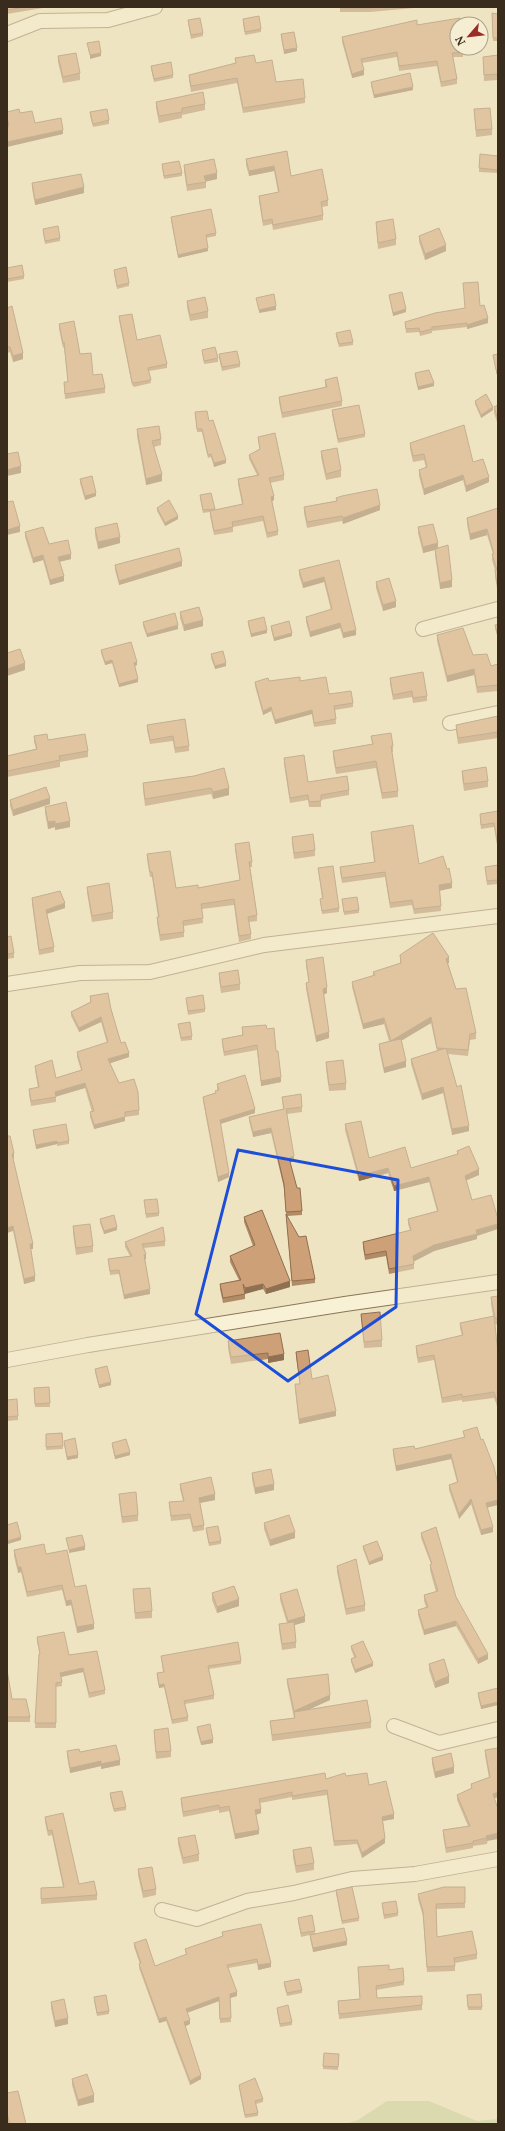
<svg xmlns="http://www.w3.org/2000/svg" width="505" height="2131" font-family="'Noto Serif',serif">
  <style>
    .green { fill: #c4cd96 }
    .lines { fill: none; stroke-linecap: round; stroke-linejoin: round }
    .street-casing { stroke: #897659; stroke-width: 16 }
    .street { stroke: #f9f1d6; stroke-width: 14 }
    .wall { fill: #b18a66 }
    .shaded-wall { fill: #907053 }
    .building { fill: #cea077; stroke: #907053 }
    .marked { fill: none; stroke: #1d4ed8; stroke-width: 3; stroke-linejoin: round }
  </style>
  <rect width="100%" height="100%" fill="#efe4c2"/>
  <!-- green -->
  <path class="green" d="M387 2101H429L477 2121 498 2119V2124H345L358 2120Z"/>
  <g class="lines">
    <!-- street casing -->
    <g class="street-casing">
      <g id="street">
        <path d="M7 34 40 21 108 20 155 7"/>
        <path d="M423 629 498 609"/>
        <path d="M450 723 498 713"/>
        <path d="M7 984 80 973 150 972 264 945 498 916"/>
        <path d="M7 1360 88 1345 345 1304 498 1282"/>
        <path d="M394 1726 439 1743 498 1729"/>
        <path d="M162 1910 197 1919 247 1901 294 1893 352 1879 415 1874 498 1859"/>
      </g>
    </g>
    <!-- street -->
    <use href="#street" class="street"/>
  </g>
  <!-- wall -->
  <g class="wall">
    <path d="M7 7H49L7 14Z"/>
    <path d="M340 7H414V8L370 12H340Z"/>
    <path d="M492 13 498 14V41H493Z"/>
    <path d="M243 19 261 29V32L245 35 243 23Z"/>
    <path d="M188 20 203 33V36L191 39 188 23Z"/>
    <path d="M417 25 463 52V57H453L457 79V84L441 87 437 66 399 71 397 57 362 63 364 75 352 78 342 42V37Z"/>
    <path d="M281 34 297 51 284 54 281 37Z"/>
    <path d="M498 55V80L484 81 483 57Z"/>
    <path d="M58 56 80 73V80L63 83 58 62Z"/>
    <path d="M235 58 256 63 276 82 305 98V103L243 113 237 83 191 92 189 80V75L235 63Z"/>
    <path d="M151 66 173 75V78L154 82 151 69Z"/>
    <path d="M371 82 413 90 374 98 371 85Z"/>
    <path d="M156 102 205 104V110L182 115V118L159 123 156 108Z"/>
    <path d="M474 109 492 129V135L476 137Z"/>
    <path d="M90 112 109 120V124L93 127 90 116Z"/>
    <path d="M287 151 291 176 328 200V206L322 207 323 215V220L273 230 272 224 263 226 259 201V196L278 192 274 171 249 176 246 165V159Z"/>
    <path d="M498 156V173L479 172V168Z"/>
    <path d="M162 164 182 173V176L164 179 162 167Z"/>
    <path d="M184 165 217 179 206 181V188L187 191 184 171Z"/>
    <path d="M32 183 84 193 35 205 32 188Z"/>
    <path d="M171 217 216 233V236L206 238 208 251 178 258 171 220Z"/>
    <path d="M376 222 396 239V245L378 249Z"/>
    <path d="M43 229 60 238V241L45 244 43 232Z"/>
    <path d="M419 236 446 251 425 260 419 242Z"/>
    <path d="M7 268 24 276V279L7 282Z"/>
    <path d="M114 270 129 283V286L117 289 114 273Z"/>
    <path d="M389 295 406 312 393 316Z"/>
    <path d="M187 301 208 311V318L190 321 187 307Z"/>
    <path d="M480 306 488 323 467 329V327L432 331V333L420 336 419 332 406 333 405 322Z"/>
    <path d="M7 308 23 359 13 362 10 352 7 353Z"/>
    <path d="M119 316 137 340 167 364V368L149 371 151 383 134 387 132 385 119 320Z"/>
    <path d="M59 324 80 354 93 375 105 388V393L65 399 64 382H68L64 347 63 348 59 329Z"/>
    <path d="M336 333 353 342V345L339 347 336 336Z"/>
    <path d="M202 350 218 358V362L204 364Z"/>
    <path d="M219 354 240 364V367L222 371 219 358Z"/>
    <path d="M415 373 434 386 418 390 415 376Z"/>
    <path d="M325 380 342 401V406L282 418 279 402V397L325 387Z"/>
    <path d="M475 401 493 410 481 418 475 404Z"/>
    <path d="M498 405V425L494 413V407Z"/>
    <path d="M332 410 365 434V437L338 443 332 414Z"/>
    <path d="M195 412 209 421 226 463 214 467 211 457 208 458 202 432H197Z"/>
    <path d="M137 429 161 439V445L154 447 162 481 146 485 137 436Z"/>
    <path d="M258 437 284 475V480L270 483 274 500 272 501 278 531V535L267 538 263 521 233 527V532L214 535 210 516V512L203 513 200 498V495L215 509V510L242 504 238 484V479L257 475 249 459V455L260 449 258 441Z"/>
    <path d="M410 443 473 462 489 482 466 492 463 480 424 495 419 476V470L426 468 424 460 413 462 410 449Z"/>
    <path d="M321 451 341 470V477L326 480 321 457Z"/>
    <path d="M80 479 96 496 85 500 80 483Z"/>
    <path d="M336 498 380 510 343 524 342 521 307 528 304 513V507L336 501Z"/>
    <path d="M157 508 178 519 165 526 157 511Z"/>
    <path d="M498 508V589H497L495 576V570L492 560V554H493L487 535 470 540 467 524V518Z"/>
    <path d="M418 527 438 548 452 587 440 589 435 555V550L423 553 418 533Z"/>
    <path d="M95 528 120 543 98 549 95 535Z"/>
    <path d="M25 532 49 544 71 559 59 562 64 581 50 585 43 560 33 563 25 537Z"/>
    <path d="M339 560 356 635 343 638 340 628 310 637 306 622V617L331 610 324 582 303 588 299 575V570Z"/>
    <path d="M115 565 182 566 119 585 115 570Z"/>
    <path d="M376 582 396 607 383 611 376 588Z"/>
    <path d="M180 612 203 626 184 631 180 618Z"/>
    <path d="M248 621 267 633 251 637 248 624Z"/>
    <path d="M143 622 178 629 147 637 143 626Z"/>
    <path d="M498 624V639L495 628V625Z"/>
    <path d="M271 626 292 636 274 641 271 629Z"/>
    <path d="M437 635 473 655 491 666 498 664V691L477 693 474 675 447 682 437 641Z"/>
    <path d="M101 650 137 665 135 666 138 682 119 687 112 663 105 665 101 653Z"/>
    <path d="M211 654 226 666 215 669 211 658Z"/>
    <path d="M390 678 427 696V701L413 703 412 697 393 700 390 684Z"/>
    <path d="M269 681H300L329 694 353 703V707L335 710 336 724 314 727 312 714 275 724 271 711 263 715 255 686V682Z"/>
    <path d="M498 716V738L458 744 456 730V725Z"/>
    <path d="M185 719 189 746V751L175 753 173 741 150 744 147 730V725Z"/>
    <path d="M34 736 88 751V757L60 762V767L7 777V756L36 749 34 742Z"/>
    <path d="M371 736 393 746V752H392L398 791V797L382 799 376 768 336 774 333 757V751L372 744Z"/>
    <path d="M284 758 308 782 349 790V795L321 800V807H309L308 800 290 803 284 764Z"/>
    <path d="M462 771 488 781V787L464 791 462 777Z"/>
    <path d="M194 776 229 795 213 799 211 794 145 806 143 790V783Z"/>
    <path d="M10 800 50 804 13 816 10 806Z"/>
    <path d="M45 807 70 827 55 830V827L48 829 45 813Z"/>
    <path d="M498 811V851L494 827 481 829 480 818V814Z"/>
    <path d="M371 832 419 864 452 888 440 890 441 911 414 914 412 905 390 908 385 877 342 883 340 872V867L374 862 371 837Z"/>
    <path d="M292 837 315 850V856L294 859 292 843Z"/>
    <path d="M235 844 252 862V867H250L257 915V921L249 922 251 934V939L239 942 234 905 202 909 203 923 184 926V937L160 941 157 922V917H158L152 877H150L147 859V854L176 888H198L240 881 235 850Z"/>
    <path d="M498 865V884L487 885 485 867Z"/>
    <path d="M318 868 339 908V912L322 914 320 899 322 898Z"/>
    <path d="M87 887 113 912V919L92 922 87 893Z"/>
    <path d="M32 898 65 908 47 914 54 947V952L39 955 32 903Z"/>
    <path d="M342 899 359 910V913L344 915Z"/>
    <path d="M7 937 14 953V958L7 959Z"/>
    <path d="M400 955 449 963H448L456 989 476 1033V1039L470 1040 468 1056 448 1054 469 1131 452 1135 443 1093 422 1100 411 1064V1059L437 1051 431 1023 401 1040 406 1067 384 1073 379 1049V1044L389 1041 384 1024 363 1029 352 987V982L373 976V972L400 963Z"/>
    <path d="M306 960 327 993 323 994 329 1038 316 1042 306 989V983H309L306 966Z"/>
    <path d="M219 973 240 984V990L221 993 219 979Z"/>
    <path d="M90 996 111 1009 121 1043 129 1057 110 1063 119 1083 139 1110V1115L125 1117V1121L94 1129 90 1117V1112H92L85 1088 56 1096V1102L31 1106 29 1094V1089L38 1088 35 1070V1066L56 1078 81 1070 77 1057V1052L107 1043 101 1022 79 1032 71 1016V1012L90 1002Z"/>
    <path d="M186 998 205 1009V1012L188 1015Z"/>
    <path d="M178 1024 192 1036V1040L181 1041Z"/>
    <path d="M242 1027 267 1029 276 1051 281 1082 261 1086 257 1050 224 1056 222 1043V1039L242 1035Z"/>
    <path d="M326 1062 346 1083V1090L329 1091 326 1068Z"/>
    <path d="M217 1084 255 1113 220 1124 229 1177 218 1182 203 1101V1097L215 1093V1091L217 1090Z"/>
    <path d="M282 1097 302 1107V1112L287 1114 294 1161 290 1162 302 1211V1215L287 1216 315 1279V1283L292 1286 284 1188 271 1133 253 1137 249 1121V1117L283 1109Z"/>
    <path d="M345 1124 369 1158 411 1168 457 1154V1151L479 1175 466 1180 477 1236V1239L434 1251 414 1261V1269L389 1274 386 1256 365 1260 363 1247V1242L410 1230 408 1224V1219L437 1211 429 1182 394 1191 388 1173 359 1181 345 1130Z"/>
    <path d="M33 1130 69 1141V1144L57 1146V1144L36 1149 33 1133Z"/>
    <path d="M7 1136 14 1158H13L33 1249H31L35 1281 24 1284 13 1231Z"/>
    <path d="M144 1200 159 1213V1216L146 1218Z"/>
    <path d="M244 1217 290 1287 266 1294 263 1289 245 1293V1299L223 1303 220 1289V1284L239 1280 230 1262V1256L253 1246 244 1222Z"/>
    <path d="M100 1219 117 1230 104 1234 100 1223Z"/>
    <path d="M73 1226 93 1246V1252L76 1255 73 1233Z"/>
    <path d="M165 1241V1246L144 1248 146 1259H145L150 1294 124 1299 119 1274 110 1275 108 1259 130 1256 125 1247V1242Z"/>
    <path d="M498 1296V1324L495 1325 498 1353V1406H497L494 1398 462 1402V1400L442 1403 434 1360 418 1363 416 1352V1346L462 1336 460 1328V1323L493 1316 491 1304V1297Z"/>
    <path d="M361 1314 382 1340V1347L364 1348Z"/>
    <path d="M280 1333 284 1360 268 1363V1359L231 1364 228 1348V1341Z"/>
    <path d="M296 1352 312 1379 336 1416 299 1424 295 1389V1384H300L296 1356Z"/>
    <path d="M95 1369 111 1385 99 1388 95 1372Z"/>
    <path d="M49 1387 50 1407H35L34 1388Z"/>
    <path d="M7 1400 18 1416V1420L7 1421Z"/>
    <path d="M463 1431 487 1508 493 1532 481 1535 471 1504 459 1519 449 1490V1485L457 1482 451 1459 396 1471 393 1454V1449H415L464 1438Z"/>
    <path d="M62 1433 63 1449 46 1450V1434Z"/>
    <path d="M64 1441 78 1458 67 1460 64 1444Z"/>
    <path d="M112 1443 130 1455 115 1459 112 1446Z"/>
    <path d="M252 1473 274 1490 255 1494 252 1479Z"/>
    <path d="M180 1484 215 1500 200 1503 204 1525V1530L193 1532 190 1519 171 1521 169 1502 183 1501 180 1489Z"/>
    <path d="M119 1494 138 1515V1521L122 1523 119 1500Z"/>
    <path d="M264 1523 295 1538 270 1546 264 1529Z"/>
    <path d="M206 1528 221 1541V1544L209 1546 206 1531Z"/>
    <path d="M421 1533 456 1597 488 1659 478 1664 456 1626 424 1635 418 1615V1610L426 1607 424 1601V1595L436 1592 430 1570V1565L431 1564 421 1538Z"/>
    <path d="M363 1546 383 1560 369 1565 363 1549Z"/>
    <path d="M14 1550 46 1554 75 1587 94 1629 77 1633 71 1605 66 1606 62 1590 27 1597 21 1572 18 1573 14 1556Z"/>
    <path d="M337 1566 365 1605V1611L346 1615 337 1572Z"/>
    <path d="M133 1589 152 1611V1618L135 1619Z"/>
    <path d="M212 1593 239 1606 217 1613 212 1600Z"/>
    <path d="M280 1594 305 1622 294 1625 296 1642V1648L282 1650 279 1630V1624L287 1623 280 1600Z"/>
    <path d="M37 1637 69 1655 97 1651 105 1690V1694L89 1698 83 1672 61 1677 62 1686 56 1687V1728H35L40 1654 37 1642Z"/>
    <path d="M351 1646 373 1666 355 1673 351 1662V1659L354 1657 351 1649Z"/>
    <path d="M161 1656 241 1661V1664L209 1669 214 1695V1699L185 1704 188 1717V1721L172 1724 164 1687 159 1688 157 1676V1673L163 1672Z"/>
    <path d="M429 1664 449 1683 435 1688 429 1670Z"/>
    <path d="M7 1670 12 1699 30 1717V1722H7Z"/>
    <path d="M287 1679 330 1700 307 1710 371 1722V1728L272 1741 270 1721 294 1718 287 1684Z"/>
    <path d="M498 1688V1705L481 1709 478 1696V1693Z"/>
    <path d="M197 1727 213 1743 201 1745 197 1730Z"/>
    <path d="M154 1730 171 1751V1757L156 1759 154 1736Z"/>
    <path d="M485 1750 494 1799 487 1844 473 1846V1848L446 1853 443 1835V1830L468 1826 457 1800V1795L471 1789V1784L489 1778 485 1755Z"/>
    <path d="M67 1751 80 1752 120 1765 101 1769V1766L70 1773 67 1756Z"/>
    <path d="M432 1758 454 1773 435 1778 432 1764Z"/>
    <path d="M346 1776 369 1785 394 1819 383 1821 385 1843 362 1858 357 1844 334 1846 327 1795 292 1800V1797L260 1803 261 1813 256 1815 259 1834 235 1839 229 1811 219 1813V1810L183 1817 181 1803V1798L326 1779Z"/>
    <path d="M110 1793 126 1807V1810L114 1812 110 1797Z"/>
    <path d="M45 1817 79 1884 97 1895V1900L41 1904V1888L63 1887 52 1835 48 1836 45 1822Z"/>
    <path d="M178 1838 199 1854V1861L183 1864 178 1844Z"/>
    <path d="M293 1850 314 1863V1870L296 1873 293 1857Z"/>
    <path d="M138 1869 156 1889V1895L143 1898 138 1875Z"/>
    <path d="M465 1887V1908L436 1909 437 1937 477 1954V1959L455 1963V1971L427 1972 423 1916 418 1899V1894Z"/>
    <path d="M336 1890 359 1918V1921L342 1924 336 1893Z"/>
    <path d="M382 1903 398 1913V1916L384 1919Z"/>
    <path d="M298 1918 315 1931V1934L347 1945 313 1952 310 1938V1935L314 1934 301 1937 298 1921Z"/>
    <path d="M498 1928V1938L497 1934V1929Z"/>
    <path d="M222 1932 271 1967 258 1970 257 1963 228 1968 237 1996 230 1998 231 2022 220 2023 219 2001 187 2013 190 2024 185 2026 201 2079 190 2085 166 2021 159 2023 139 1968 140 1964 134 1947V1943L155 1966 186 1955 185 1949 222 1936Z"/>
    <path d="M358 1967 389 1970 404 1981V1985L376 1990 377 1998 422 2005V2010L339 2019 338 2001 360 1999Z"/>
    <path d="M284 1982 302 1990V1993L287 1996 284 1985Z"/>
    <path d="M481 1994 482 2010H468L467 1995Z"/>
    <path d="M94 1997 109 2011V2014L97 2016 94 2000Z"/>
    <path d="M51 2002 68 2024 55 2027 51 2008Z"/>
    <path d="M277 2008 292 2022V2025L280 2027 277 2011Z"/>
    <path d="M339 2057 338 2070 323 2069V2066Z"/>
    <path d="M72 2079 94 2102 78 2106 72 2085Z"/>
    <path d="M239 2085 263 2099V2102L256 2104 258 2113V2116L245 2118 239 2088Z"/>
    <path d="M7 2093 26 2124H8L7 2118Z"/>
  </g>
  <!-- shaded-wall -->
  <g class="shaded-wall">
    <path d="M297 48V51L284 54V50Z"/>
    <path d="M101 53V56L90 59V55Z"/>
    <path d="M364 70V75L352 78V74Z"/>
    <path d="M413 87V90L374 98V95Z"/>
    <path d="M63 130V134L7 147V142Z"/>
    <path d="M274 166V171L249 176V171Z"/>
    <path d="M217 173V179L204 182V176Z"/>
    <path d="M84 187V193L35 205V200Z"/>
    <path d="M446 245V251L425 260V254Z"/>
    <path d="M208 248V251L178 258V255Z"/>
    <path d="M276 306V310L259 313V310Z"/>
    <path d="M406 309V312L393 316V313Z"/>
    <path d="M488 318V323L467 329V325Z"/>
    <path d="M23 353V359L13 362V356Z"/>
    <path d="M496 370H498V373L496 374Z"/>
    <path d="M434 383V386L418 390V387Z"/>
    <path d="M493 407V410L481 418V415Z"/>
    <path d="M226 460V463L214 467V463Z"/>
    <path d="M21 466V473L7 476V470Z"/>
    <path d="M162 474V481L146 485V479Z"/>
    <path d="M463 475V480L424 495V489Z"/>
    <path d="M489 477V482L466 492V486Z"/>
    <path d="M96 493V496L85 500V496Z"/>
    <path d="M274 496V500L271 502V497Z"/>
    <path d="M380 505V510L343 524V518Z"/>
    <path d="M178 516V519L165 526V523Z"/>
    <path d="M20 526V532L7 535V530Z"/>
    <path d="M487 529V535L470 540V534Z"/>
    <path d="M120 537V543L98 549V542Z"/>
    <path d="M438 543V549L423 553V547Z"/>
    <path d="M71 554V559L58 562V557Z"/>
    <path d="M43 555V560L33 563V558Z"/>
    <path d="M182 561V566L119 585V581Z"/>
    <path d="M64 576V581L50 585V580Z"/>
    <path d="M324 577V582L303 588V583Z"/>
    <path d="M452 580V587L440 589V583Z"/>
    <path d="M498 583V589H497V584Z"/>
    <path d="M396 601V607L383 611V605Z"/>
    <path d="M203 620V626L184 631V625Z"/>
    <path d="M340 623V628L310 637V632Z"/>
    <path d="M178 625V629L147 637V634Z"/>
    <path d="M267 630V633L251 637V634Z"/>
    <path d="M356 630V635L343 638V633Z"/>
    <path d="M292 633V636L274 641V638Z"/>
    <path d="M112 660V663L105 665V662Z"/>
    <path d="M137 662V665L134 666V663Z"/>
    <path d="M25 663V670L7 676V669Z"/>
    <path d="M226 663V666L215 669V666Z"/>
    <path d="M474 669V675L447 682V676Z"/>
    <path d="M138 679V682L119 687V684Z"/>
    <path d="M271 707V711L263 715V711Z"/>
    <path d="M312 710V714L275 724V720Z"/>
    <path d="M229 788V795L213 799V792Z"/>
    <path d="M50 798V804L13 816V810Z"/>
    <path d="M55 821V827L48 829V822Z"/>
    <path d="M70 821V827L55 830V824Z"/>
    <path d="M452 883V888L439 891V885Z"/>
    <path d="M65 903V908L46 914V910Z"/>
    <path d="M449 957V963L446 964V959Z"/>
    <path d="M327 987V993L323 995V989Z"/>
    <path d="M101 1017V1022L79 1032V1028Z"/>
    <path d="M431 1017V1023L391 1047V1041Z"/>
    <path d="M384 1018V1024L363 1029V1024Z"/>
    <path d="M329 1032V1038L316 1042V1036Z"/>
    <path d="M129 1053V1057L108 1064V1059Z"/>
    <path d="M406 1061V1067L384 1073V1068Z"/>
    <path d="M281 1077V1082L261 1086V1081Z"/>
    <path d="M85 1083V1088L55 1097V1092Z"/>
    <path d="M443 1087V1093L422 1100V1094Z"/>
    <path d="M255 1109V1113L220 1124V1120Z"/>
    <path d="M125 1117V1121L94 1129V1125Z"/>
    <path d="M469 1126V1131L452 1135V1129Z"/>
    <path d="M271 1128V1133L253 1137V1132Z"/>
    <path d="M57 1141V1144L36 1149V1145Z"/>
    <path d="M14 1153V1158L12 1159V1154Z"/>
    <path d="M294 1156V1161L289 1162V1158Z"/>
    <path d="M388 1168V1173L359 1181V1176Z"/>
    <path d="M479 1169V1175L465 1181V1176Z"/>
    <path d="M229 1173V1177L218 1182V1177Z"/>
    <path d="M429 1177V1182L394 1191V1186Z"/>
    <path d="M498 1224V1229L477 1236V1239L434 1251 413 1262V1256L434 1245 476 1230Z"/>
    <path d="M13 1226V1231L7 1233V1228Z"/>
    <path d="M117 1227V1230L104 1234V1231Z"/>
    <rect x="30" y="1244" width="3" height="5"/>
    <path d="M146 1254V1259L144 1260V1255Z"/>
    <path d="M35 1276V1281L24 1284V1279Z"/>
    <path d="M290 1281V1287L266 1294V1289Z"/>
    <path d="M263 1284V1289L245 1294V1288Z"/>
    <path d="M150 1289V1294L124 1299V1295Z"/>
    <path d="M284 1354V1360L268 1363V1357Z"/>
    <path d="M111 1382V1385L99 1388V1385Z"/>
    <path d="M336 1411V1416L299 1424V1419Z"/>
    <path d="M130 1452V1455L115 1459V1456Z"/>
    <path d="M451 1454V1459L396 1471V1466Z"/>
    <path d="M78 1455V1458L67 1460V1457Z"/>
    <path d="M274 1484V1490L255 1494V1488Z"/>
    <path d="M215 1494V1500L199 1503V1498Z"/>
    <path d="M471 1499V1504L459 1519V1514Z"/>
    <path d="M498 1500V1505L486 1508V1503Z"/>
    <path d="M493 1527V1532L481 1535V1530Z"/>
    <path d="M295 1532V1538L270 1546V1540Z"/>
    <path d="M21 1537V1540L8 1544V1541Z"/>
    <path d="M85 1546V1550L69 1553V1550Z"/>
    <path d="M383 1556V1560L369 1565V1562Z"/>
    <path d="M18 1567H21V1572L18 1573Z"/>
    <path d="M239 1599V1606L217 1613V1607Z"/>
    <path d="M71 1600V1605L66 1606V1601Z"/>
    <path d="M305 1616V1622L288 1627V1621Z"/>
    <path d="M456 1621V1626L424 1635V1630Z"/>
    <path d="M94 1624V1629L77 1633V1627Z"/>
    <path d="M488 1654V1659L478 1664V1659Z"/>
    <path d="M373 1663V1666L355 1673V1670Z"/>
    <path d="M83 1668V1672L60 1677V1673Z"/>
    <path d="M449 1676V1683L435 1688V1682Z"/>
    <path d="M164 1684V1687L159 1688V1685Z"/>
    <path d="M330 1695V1700L295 1716 294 1712V1716V1711Z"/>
    <path d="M498 1702V1705L481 1709V1706Z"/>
    <path d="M213 1739V1743L201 1745V1742Z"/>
    <path d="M120 1760V1765L101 1769V1764Z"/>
    <path d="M101 1761V1766L70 1773V1768Z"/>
    <path d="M454 1767V1773L435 1778V1772Z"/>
    <path d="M498 1792V1797L493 1799V1794Z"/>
    <path d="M261 1809V1813L255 1815V1810Z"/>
    <path d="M394 1814V1819L382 1821V1817Z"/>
    <path d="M259 1830V1834L235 1839V1834Z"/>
    <path d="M498 1833V1839L487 1841 486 1836Z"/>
    <path d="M385 1838V1843L362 1858V1853Z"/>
    <path d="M347 1941V1945L313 1952V1948Z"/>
    <path d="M271 1963V1967L258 1970V1965Z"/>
    <path d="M237 1992V1996L230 1998V1994Z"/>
    <path d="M219 1997V2001L186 2013V2009Z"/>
    <path d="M166 2017V2021L159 2023V2019Z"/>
    <path d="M68 2018V2024L55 2027V2021Z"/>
    <path d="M190 2020V2024L184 2027V2022Z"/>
    <path d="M201 2075V2079L190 2085V2081Z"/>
    <path d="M94 2095V2102L78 2106V2100Z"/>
  </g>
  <!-- building -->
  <g class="building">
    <path d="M7 7H26L7 10Z"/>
    <path d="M340 7H380L370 8H340Z"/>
    <path d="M492 13 498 14V38H493Z"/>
    <path d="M259 16 261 29 245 32 243 19Z"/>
    <path d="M200 18 203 33 191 35 188 20Z"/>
    <path d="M460 18V24H457V48H462L463 52 452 53 457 79 441 82 437 61 399 66 397 52 361 59 364 70 352 74 342 37 417 20V25Z"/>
    <path d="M294 32 297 48 284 50 281 34Z"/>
    <path d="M99 41 101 53 90 55 87 43Z"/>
    <path d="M76 53 80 73 63 77 58 56Z"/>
    <path d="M254 55 256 63 272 60 276 82 303 79 305 98 243 108 237 78 191 86 189 75 236 63 235 58Z"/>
    <path d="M498 55V74L484 75 483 57Z"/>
    <path d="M171 62 173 75 154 79 151 66Z"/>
    <path d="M410 73 413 87 374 95 371 82Z"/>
    <path d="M203 92 205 104 182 108V112L159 116 156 102Z"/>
    <path d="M490 108 492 129 476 130 474 109Z"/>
    <path d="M19 109 20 113 32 111 35 123 61 118 63 130 7 142V127L9 126 7 117V112Z"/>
    <path d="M107 109 109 120 93 124 90 112Z"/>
    <path d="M287 151 291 176 322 169 328 200 321 202 323 215 273 225 272 219 263 221 259 196 279 192 274 166 249 171 246 159Z"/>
    <path d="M480 154 498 156V170L479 168Z"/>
    <path d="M214 159 217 173 204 176 206 182 187 185 184 165Z"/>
    <path d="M179 161 182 173 164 176 162 164Z"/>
    <path d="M81 174 84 187 35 200 32 183Z"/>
    <path d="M211 209 216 233 206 235 208 248 178 255 171 217Z"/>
    <path d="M393 219 396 239 378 243 376 222Z"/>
    <path d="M58 226 60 238 45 241 43 229Z"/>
    <path d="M439 228 446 245 425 254 419 236Z"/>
    <path d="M22 265 24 276 7 279V268Z"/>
    <path d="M126 267 129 283 117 286 114 270Z"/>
    <path d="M478 282 480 306 484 305 488 318 467 325V323L432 327V329L420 332 419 328 406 329 405 322 435 313 465 308 463 283Z"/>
    <path d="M402 292 406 309 393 313 389 295Z"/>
    <path d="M274 294 276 306 259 310 256 298Z"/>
    <path d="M205 297 208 311 190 315 187 301Z"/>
    <path d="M12 306 23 353 13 356 10 347H7V308Z"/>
    <path d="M132 314 137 340 160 335 167 364 148 368 151 380 134 383 132 382 119 316Z"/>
    <path d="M74 321 80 354 91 353 93 375 102 374 105 388 65 394 64 382H68L64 342 63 343 59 324Z"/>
    <path d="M350 330 353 342 339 344 336 333Z"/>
    <path d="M215 347 218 358 204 361 202 350Z"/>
    <path d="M237 351 240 364 222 367 219 354Z"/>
    <path d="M498 354V370H496L493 355Z"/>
    <path d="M429 370 434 383 418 387 415 373Z"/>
    <path d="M337 377 342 401 282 413 279 397 327 387 325 380Z"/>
    <path d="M486 394 493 407 481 415 475 401Z"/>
    <path d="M359 405 365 434 338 439 332 410Z"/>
    <path d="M498 405V419L494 407Z"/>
    <path d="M207 411 209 421 213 420 226 460 214 463 211 454 208 455 202 429H197L195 412Z"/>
    <path d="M464 425 473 462 483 459 489 477 466 486 463 475 424 489 419 470 427 467 424 454 413 456 410 443Z"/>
    <path d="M159 426 161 439 152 441 162 474 146 479 137 429Z"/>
    <path d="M275 433 284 475 269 478 274 496 271 497 278 531 267 533 263 516 232 522 233 527 214 531 210 511 243 504 238 479 259 475 249 455 260 449 258 437Z"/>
    <path d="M337 448 341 470 326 474 321 451Z"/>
    <path d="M18 452 21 466 7 470V454Z"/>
    <path d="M92 476 96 493 85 496 80 479Z"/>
    <path d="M377 489 380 505 343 518 342 516 307 522 304 507 337 501 336 498 342 496Z"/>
    <path d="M211 493 215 509 203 510 200 495Z"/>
    <path d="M169 500 178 516 165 523 157 508Z"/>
    <path d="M13 501 20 526 7 530V502Z"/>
    <path d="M498 508V583L497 584 495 570H497L492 554H494L487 529 470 534 467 518Z"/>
    <path d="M117 523 120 537 98 542 95 528Z"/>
    <path d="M433 524 438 543 423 547 418 527Z"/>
    <path d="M43 527 49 544 68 540 71 554 58 557 64 576 50 580 43 555 33 558 25 532Z"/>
    <path d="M448 545 452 580 440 583 435 549Z"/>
    <path d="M179 548 182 561 119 581 115 565Z"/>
    <path d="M339 560 356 630 343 633 340 623 310 632 306 617 332 609 324 577 303 583 299 570Z"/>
    <path d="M389 578 396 601 383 605 376 582Z"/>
    <path d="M199 607 203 620 184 625 180 612Z"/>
    <path d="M175 613 178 625 147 634 143 622Z"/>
    <path d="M264 617 267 630 251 634 248 621Z"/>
    <path d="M289 621 292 633 274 638 271 626Z"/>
    <path d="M498 624V636L495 625Z"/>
    <path d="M463 628 473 655 487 654 491 666 498 664V685L477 687 474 669 447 676 437 635Z"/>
    <path d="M131 642 137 662 134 663 138 679 119 684 112 660 105 662 101 650Z"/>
    <path d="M20 649 25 663 7 669V653Z"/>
    <path d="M223 651 226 663 215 666 211 654Z"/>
    <path d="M423 672 427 696 413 698 412 691 393 695 390 678Z"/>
    <path d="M300 677V681L326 677 329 694 351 691 353 703 334 706 336 719 314 723 312 710 275 720 271 707 263 711 255 682 268 678 269 681Z"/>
    <path d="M498 716V732L458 738 456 725Z"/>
    <path d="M185 719 189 746 175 748 173 736 150 740 147 725Z"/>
    <path d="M391 733 393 746H391L398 791 382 793 376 761 336 768 333 751 373 744 371 736Z"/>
    <path d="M47 734 48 740 85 734 88 751 59 756 60 760 7 771V756L37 749 34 736Z"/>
    <path d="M304 755 308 782 347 776 349 790 321 795V801L309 802 308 795 290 798 284 758Z"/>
    <path d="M486 767 488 781 464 784 462 771Z"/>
    <path d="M224 768 229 788 213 792 211 788 145 799 143 783 194 776Z"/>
    <path d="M46 787 50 798 13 810 10 800Z"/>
    <path d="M66 802 70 821 55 824V821L48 822 45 807Z"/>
    <path d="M498 811V846L494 823 481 825 480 814Z"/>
    <path d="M413 825 419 864 443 856 447 869 449 868 452 883 439 885 441 906 414 909 412 900 390 903 385 872 342 878 340 867 375 862 371 832Z"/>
    <path d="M313 834 315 850 294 853 292 837Z"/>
    <path d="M249 842 252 862H249L257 915 248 917 251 934 239 936 234 899 201 904 203 918 183 921 184 932 160 935 157 917H159L152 872H150L147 854 170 851 176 888 198 885V888L240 880 235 844Z"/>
    <path d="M498 865V880L487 881 485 867Z"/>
    <path d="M333 866 339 908 322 911 320 899 323 898 318 868Z"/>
    <path d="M109 883 113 912 92 916 87 887Z"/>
    <path d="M60 891 65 903 46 910 54 947 39 950 32 898Z"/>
    <path d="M357 897 359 910 344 912 342 899Z"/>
    <path d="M433 933 449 957 446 959 456 989 466 988 476 1033 470 1034 468 1050 437 1048 431 1017 391 1041 401 1039 406 1061 384 1068 379 1044 391 1041 384 1018 363 1024 352 982 375 975 373 972 401 963 400 955Z"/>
    <path d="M11 936 14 953 7 954V937Z"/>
    <path d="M323 957 327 987 323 989 329 1032 316 1036 306 983 309 982 306 960Z"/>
    <path d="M238 970 240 984 221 987 219 973Z"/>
    <path d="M108 993 111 1009 121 1043 125 1042 129 1053 108 1059 119 1083 134 1079 138 1092 139 1110 125 1112V1117L94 1125 90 1112 94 1111 85 1083 55 1092 56 1097 31 1101 29 1089 39 1087 35 1066 52 1060 56 1078 82 1070 77 1052 108 1042 101 1017 79 1028 71 1012 91 1002 90 996Z"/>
    <path d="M203 995 205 1009 188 1011 186 998Z"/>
    <path d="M190 1022 192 1036 181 1038 178 1024Z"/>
    <path d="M266 1025 267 1029 274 1028 276 1051H278L281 1077 261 1081 257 1045 224 1052 222 1039 243 1035 242 1027Z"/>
    <path d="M446 1048 457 1087 461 1085 469 1126 452 1129 443 1087 422 1094 411 1059Z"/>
    <path d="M343 1060 346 1083 329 1085 326 1062Z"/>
    <path d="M245 1075 255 1109 220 1120 229 1173 218 1177 203 1097 216 1093 215 1091 219 1090 217 1084Z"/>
    <path d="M301 1094 302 1107 286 1109 294 1156 289 1158 297 1188H300L302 1211 286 1212 284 1184 271 1128 253 1132 249 1117 284 1109 282 1097Z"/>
    <path d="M361 1121 369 1158 405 1147 411 1168 458 1154 457 1151 469 1146 479 1169 465 1176 472 1200 491 1195 498 1219V1224L476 1230 477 1234 434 1245 413 1256 414 1264 389 1269 386 1251 365 1255 363 1242 411 1230 408 1219 438 1211 429 1177 394 1186 388 1168 359 1176 345 1124Z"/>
    <path d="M66 1124 69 1141 57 1143V1141L36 1145 33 1130Z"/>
    <path d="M7 1136H10L14 1153 12 1154 33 1244H30L35 1276 24 1279 13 1226 7 1228Z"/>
    <path d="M157 1199 159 1213 146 1214 144 1200Z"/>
    <path d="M262 1210 290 1281 266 1289 263 1284 245 1288 243 1284 245 1294 223 1298 220 1284 241 1280 230 1256 255 1245 244 1217Z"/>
    <path d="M286 1214 299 1237 306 1236 315 1279 292 1281Z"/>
    <path d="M114 1215 117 1227 104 1231 100 1219Z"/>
    <path d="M90 1224 93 1246 76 1248 73 1226Z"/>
    <path d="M163 1227 165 1241 142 1244 146 1254 144 1255 150 1289 124 1295 119 1270 110 1271 108 1259 132 1256 125 1242Z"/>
    <path d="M498 1296V1318H495L491 1297Z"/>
    <path d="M380 1312 382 1340 364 1342 361 1314Z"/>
    <path d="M494 1316 498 1353V1401H497L494 1392 462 1397V1394L442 1398 434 1355 418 1358 416 1346 463 1335 460 1323Z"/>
    <path d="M280 1333 284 1354 268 1357V1353L231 1357 228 1341Z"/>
    <path d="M308 1350 312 1379 328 1375 336 1411 299 1419 295 1384H300L296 1352Z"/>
    <path d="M107 1366 111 1382 99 1385 95 1369Z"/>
    <path d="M49 1387 50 1403 35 1404 34 1388Z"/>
    <path d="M17 1399 18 1416 7 1417V1400Z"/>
    <path d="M477 1427 481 1440 483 1439 494 1467 498 1484V1500L486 1503 493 1527 481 1530 471 1499 459 1514 449 1485 458 1482 451 1454 396 1466 393 1449 414 1446 415 1449 465 1437 463 1431Z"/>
    <path d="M62 1433 63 1446 46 1447V1434Z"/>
    <path d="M75 1438 78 1455 67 1457 64 1441Z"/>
    <path d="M126 1439 130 1452 115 1456 112 1443Z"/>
    <path d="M271 1469 274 1484 255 1488 252 1473Z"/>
    <path d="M211 1477 215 1494 199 1498 204 1525 193 1527 190 1514 171 1516 169 1502 184 1501 180 1484Z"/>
    <path d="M136 1492 138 1515 122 1517 119 1494Z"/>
    <path d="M289 1515 295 1532 270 1540 264 1523Z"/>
    <path d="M17 1522 21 1537 8 1541 7 1537V1525Z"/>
    <path d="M218 1526 221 1541 209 1543 206 1528Z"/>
    <path d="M436 1527 456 1597 488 1654 478 1659 456 1621 424 1630 418 1610 428 1607 424 1595 438 1591 430 1565 432 1564 421 1533Z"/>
    <path d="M82 1535 85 1546 69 1550 66 1538Z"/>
    <path d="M377 1541 383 1556 369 1562 363 1546Z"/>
    <path d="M44 1544 46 1554 67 1550 75 1587 86 1585 94 1624 77 1627 71 1600 66 1601 62 1585 27 1592 21 1567H18L14 1550Z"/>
    <path d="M356 1559 365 1605 346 1609 337 1566Z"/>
    <path d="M234 1586 239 1599 217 1607 212 1593Z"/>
    <path d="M150 1588 152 1611 135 1613 133 1589Z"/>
    <path d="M297 1589 305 1616 288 1621 280 1594Z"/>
    <path d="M294 1622 296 1642 282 1644 279 1624Z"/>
    <path d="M64 1632 69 1655 97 1651 105 1690 89 1693 83 1668 60 1673 62 1682 56 1683V1723H35L39 1654H40L37 1637Z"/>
    <path d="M363 1641 373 1663 355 1670 351 1659 356 1657 351 1646Z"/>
    <path d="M238 1642 241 1661 208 1666 214 1695 184 1701 188 1717 172 1720 164 1684 159 1685 157 1673 164 1672 161 1656Z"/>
    <path d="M444 1659 449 1676 435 1682 429 1664Z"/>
    <path d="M7 1670 12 1699H26L30 1717H7Z"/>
    <path d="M328 1674 330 1695 294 1711 287 1679Z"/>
    <path d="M498 1688V1702L481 1706 478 1693Z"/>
    <path d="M367 1700 371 1722 272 1735 270 1721 295 1718 294 1712Z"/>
    <path d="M210 1724 213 1739 201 1742 197 1727Z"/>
    <path d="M168 1728 171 1751 156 1752 154 1730Z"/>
    <path d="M116 1745 120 1760 101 1764V1761L70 1768 67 1751 79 1749 80 1752Z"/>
    <path d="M498 1748V1792L493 1794 498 1809V1833L486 1836 487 1838 473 1841V1843L446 1848 443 1830 470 1826 457 1795 472 1788 471 1784 490 1777 485 1750Z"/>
    <path d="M451 1753 454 1767 435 1772 432 1758Z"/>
    <path d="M325 1773 326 1779 345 1773 346 1776 367 1773 369 1785 386 1781 394 1814 382 1817 385 1838 362 1853 357 1840 334 1841 327 1790 292 1796V1792L259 1799 261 1809 255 1810 259 1830 235 1834 229 1806 219 1808V1805L183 1812 181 1798Z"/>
    <path d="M122 1791 126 1807 114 1809 110 1793Z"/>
    <path d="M63 1813 79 1884 94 1881 97 1895 41 1899V1888L64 1887 52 1830 48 1831 45 1817Z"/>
    <path d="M195 1835 199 1854 183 1858 178 1838Z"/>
    <path d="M311 1847 314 1863 296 1866 293 1850Z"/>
    <path d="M152 1867 156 1889 143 1891 138 1869Z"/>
    <path d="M352 1887 359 1918 342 1921 336 1890Z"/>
    <path d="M444 1887H465V1903L436 1904 437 1937 472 1931 477 1954 454 1958 455 1966 427 1967 423 1911 418 1894Z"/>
    <path d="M396 1901 398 1913 384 1915 382 1903Z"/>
    <path d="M312 1915 315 1931 301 1933 298 1918Z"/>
    <path d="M261 1924 271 1963 258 1965 257 1959 227 1965 237 1992 230 1994 231 2018 220 2019 219 1997 186 2009 190 2020 184 2022 201 2075 190 2081 166 2017 159 2019 139 1964 141 1963 134 1943 146 1939 155 1966 187 1954 185 1949 223 1936 222 1932Z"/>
    <path d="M344 1928 347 1941 313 1948 310 1935Z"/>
    <path d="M389 1965V1970L403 1968 404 1981 376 1986 377 1998 422 1996V2005L339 2014 338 2001 360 1999 358 1967Z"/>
    <path d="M299 1979 302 1990 287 1993 284 1982Z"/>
    <path d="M481 1994 482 2007H468L467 1995Z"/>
    <path d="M106 1995 109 2011 97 2013 94 1997Z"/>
    <path d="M64 1999 68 2018 55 2021 51 2002Z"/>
    <path d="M288 2005 292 2022 280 2024 277 2008Z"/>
    <path d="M324 2053 339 2054 338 2067 323 2066Z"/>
    <path d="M87 2074 94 2095 78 2100 72 2079Z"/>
    <path d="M255 2078 263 2099 255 2101 258 2113 245 2115 239 2085Z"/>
    <path d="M18 2091 26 2124H10L7 2113V2093Z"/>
  </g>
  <!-- marked area -->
  <path d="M0 0H505V2131H0ZM238 1150 398 1180 396 1307 288 1381 196 1314Z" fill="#efe4c2" fill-opacity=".55" fill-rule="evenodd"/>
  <path class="marked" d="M238 1150 398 1180 396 1307 288 1381 196 1314Z"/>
  <!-- border -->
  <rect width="505" height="2131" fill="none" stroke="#392c1d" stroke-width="16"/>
  <!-- north arrow -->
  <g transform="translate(469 36) rotate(242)"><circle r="19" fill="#f6eed2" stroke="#aaa08a"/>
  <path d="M0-3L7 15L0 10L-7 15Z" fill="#9a2d28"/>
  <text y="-6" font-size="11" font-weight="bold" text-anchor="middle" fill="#392c1d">N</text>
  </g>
</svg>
